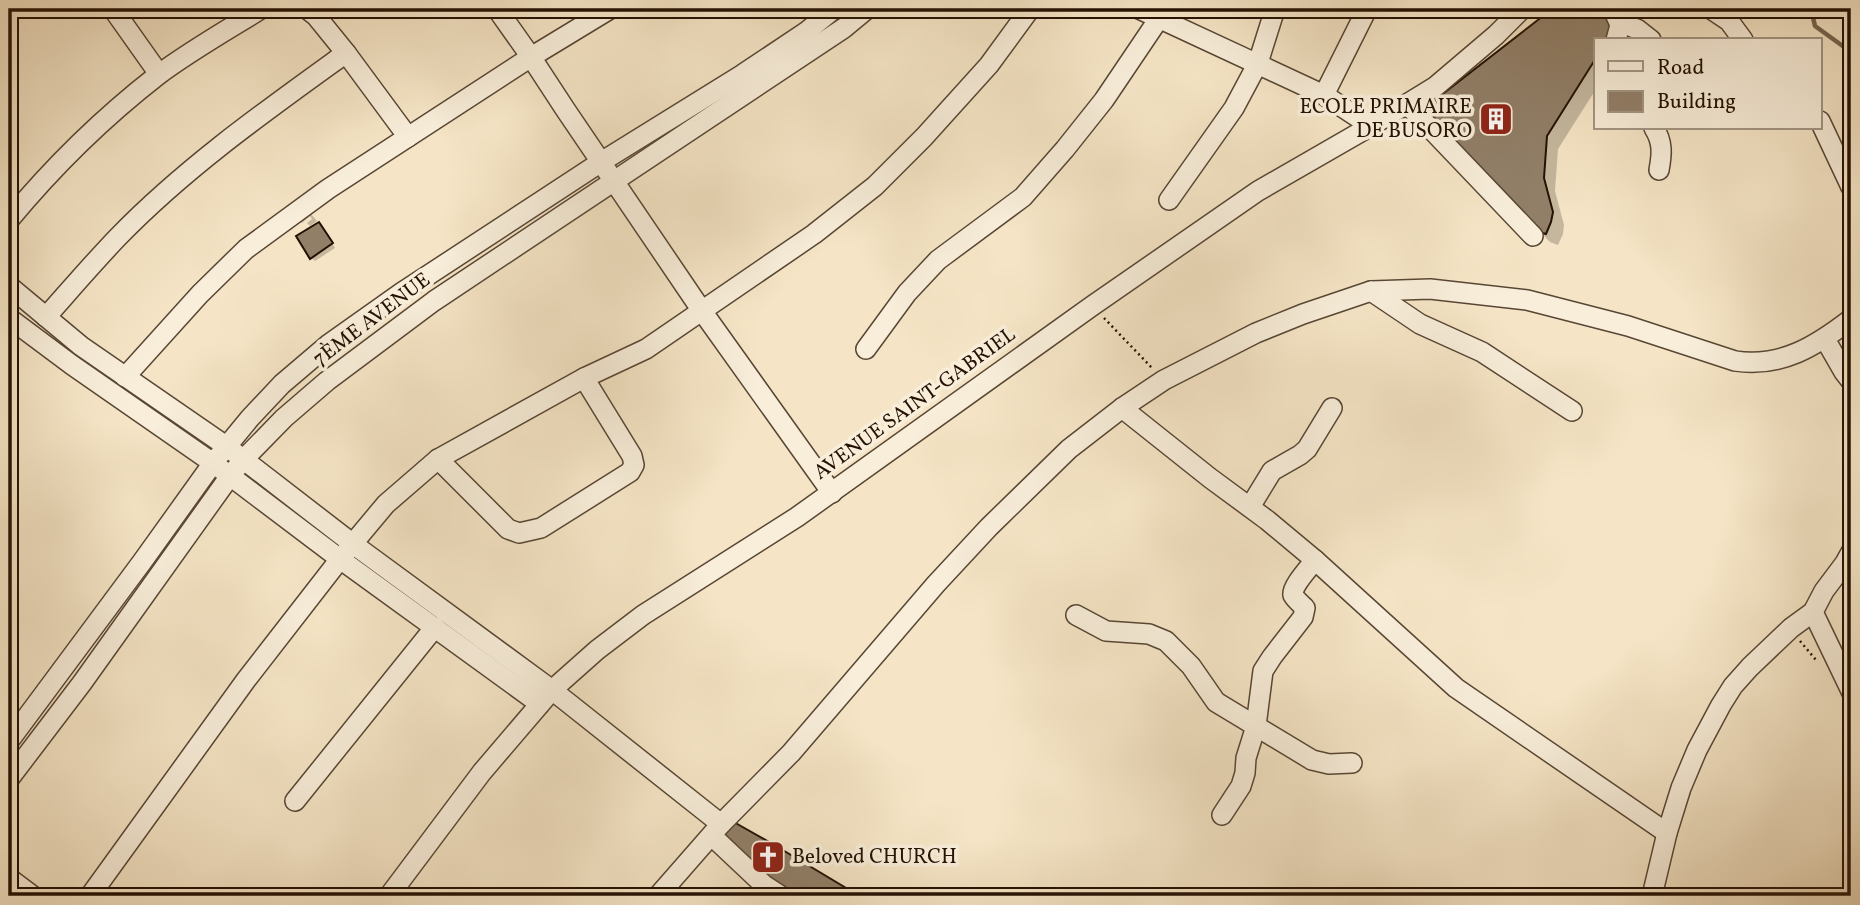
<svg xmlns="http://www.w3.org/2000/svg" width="1860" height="905" font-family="Vollkorn,serif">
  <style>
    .shadow { fill: #0003 }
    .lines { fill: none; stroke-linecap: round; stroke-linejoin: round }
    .stream { stroke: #776550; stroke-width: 4.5 }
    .building { fill: #917f68; stroke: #241103; stroke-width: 2 }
    .minor-casing { stroke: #584634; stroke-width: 22 }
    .path { stroke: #241103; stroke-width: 2.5; stroke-dasharray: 2 3.5; stroke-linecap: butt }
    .minor { stroke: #f8eeda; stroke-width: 19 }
    .labels { text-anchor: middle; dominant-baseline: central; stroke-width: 7; stroke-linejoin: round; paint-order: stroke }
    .poi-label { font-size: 21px; fill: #241103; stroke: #f8eeda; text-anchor: end }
    .street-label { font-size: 21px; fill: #241103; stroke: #f8eeda }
  </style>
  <rect width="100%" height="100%" fill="#f5e5c6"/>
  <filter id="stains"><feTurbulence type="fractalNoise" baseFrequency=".00286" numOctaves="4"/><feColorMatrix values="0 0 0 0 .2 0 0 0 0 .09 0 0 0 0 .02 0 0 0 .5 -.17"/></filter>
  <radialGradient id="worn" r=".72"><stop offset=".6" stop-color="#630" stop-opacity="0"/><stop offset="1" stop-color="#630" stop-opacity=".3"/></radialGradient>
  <!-- shadow -->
  <g class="shadow">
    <path d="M1554 9H1571L1584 20 1615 28 1627 40H1596V89L1558 149 1555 191 1564 225 1563 234 1558 245 1550 242 1537 229 1429 107Z"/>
    <path d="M311 214 317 221 310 226 307 223 312 219 310 216 302 223 301 222Z"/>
    <path d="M323 228 335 248 315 261 311 258Z"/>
  </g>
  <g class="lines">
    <!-- stream -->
    <path class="stream" d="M1811 9 1815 26 1851 52"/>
  </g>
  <!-- building -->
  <g class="building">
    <path d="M1552 9H1573L1583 17 1591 9H1594L1616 26 1607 40H1596V58L1547 136 1544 178 1553 212 1551 222 1546 234 1536 231 1444 130 1426 107Z"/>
    <path d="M319 222 333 243 310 259 296 236Z"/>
    <path d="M732 821 771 843 856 894 854 896H797L758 871 718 835Z"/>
  </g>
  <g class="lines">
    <!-- minor casing -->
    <g class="minor-casing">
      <g id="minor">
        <path d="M113 9 159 74"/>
        <path d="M307 9 316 16 346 53 408 137"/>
        <path d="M497 9 531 57 565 109 702 311 832 493"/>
        <path d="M1139 9 1324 95 1371 126"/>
        <path d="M1613 9 1620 25 1616 40"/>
        <path d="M1711 9 1729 21 1743 40"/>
        <path d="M1619 22 1637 29 1651 40"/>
        <path d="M1324 95 1367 9"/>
        <path d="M1407 104 1533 236"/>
        <path d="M1820 121 1851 187"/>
        <path d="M1654 128C1663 142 1662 154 1659 170"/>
        <path d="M1169 200 1234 108 1258 63 1275 9"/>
        <path d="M9 220C52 168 104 117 158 75 190 51 227 30 261 9"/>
        <path d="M9 286 81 346 226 446 353 544 552 690 721 824"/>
        <path d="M1371 291 1420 324 1482 352 1572 411"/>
        <path d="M46 317C70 290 93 263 118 237 186 167 267 110 346 53"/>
        <path d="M9 318 72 365 213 463 340 559 540 704"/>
        <path d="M1825 339 1844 372 1851 381"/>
        <path d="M866 349 907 293 938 260 1023 197 1065 149 1104 100 1160 17 1162 9"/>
        <path d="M125 377 200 294 246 249 328 189 531 57 610 9"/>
        <path d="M1122 408 1210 478 1267 520 1315 560 1456 688 1667 833"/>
        <path d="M438 459 508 529 519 533 541 528 630 472 634 465 632 456 584 378"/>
        <path d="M1250 507 1272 471 1300 455 1307 449 1332 408"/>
        <path d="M1813 612 1851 691"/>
        <path d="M1076 615 1106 631 1149 634 1166 641 1191 666 1216 702 1312 760 1329 764 1352 763"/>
        <path d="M9 741 142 562 213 463 250 418 282 384 329 344 401 293 601 162 743 74 806 32 834 9"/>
        <path d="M9 779 82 683 230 476 243 460 284 418 327 381 434 301 844 28 867 9"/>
        <path d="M295 801 435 627"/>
        <path d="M1222 815 1241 786 1245 773 1246 758 1256 726 1263 671 1272 657 1303 617 1305 608C1302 605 1295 599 1293 595 1291 587 1310 567 1315 560"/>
        <path d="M712 836 764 885 781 896"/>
        <path d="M9 878 33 896"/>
        <path d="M90 896 246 680 340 559 386 504 438 459 584 378 646 349 814 234 875 186 924 137 989 65 1030 9"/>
        <path d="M389 896 482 772 552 690 597 650 643 615 797 517 1092 306 1258 191 1371 126 1436 86 1496 35 1522 9"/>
        <path d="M658 896 721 824 791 753 936 584 989 527 1069 449 1122 408 1164 380 1256 333 1303 314 1371 291 1430 289 1527 300 1628 326 1735 361C1781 368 1816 346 1851 319"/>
        <path d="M1652 896 1667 833 1681 788 1697 750 1721 705 1733 686 1750 667 1791 628 1813 612 1824 591 1845 563 1851 552"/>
      </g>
    </g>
    <!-- path -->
    <g class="path">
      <path d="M1104 318 1153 369"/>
      <path d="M1800 641 1816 660"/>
    </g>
    <!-- minor -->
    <use href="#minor" class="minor"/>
  </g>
  <!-- icons -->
  <defs>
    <g id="building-square" transform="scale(1.75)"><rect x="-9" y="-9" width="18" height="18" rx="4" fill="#8f2418" stroke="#f8eeda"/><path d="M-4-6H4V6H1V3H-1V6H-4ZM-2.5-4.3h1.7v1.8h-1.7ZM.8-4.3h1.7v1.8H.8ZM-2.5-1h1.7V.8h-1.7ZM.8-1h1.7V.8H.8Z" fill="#fff"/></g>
    <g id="church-square" transform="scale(1.75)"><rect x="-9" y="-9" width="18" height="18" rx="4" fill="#8f2418" stroke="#f8eeda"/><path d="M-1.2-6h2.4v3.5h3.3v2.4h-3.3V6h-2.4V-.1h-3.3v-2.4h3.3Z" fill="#fff"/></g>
  </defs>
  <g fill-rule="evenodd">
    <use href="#building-square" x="1496" y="119"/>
    <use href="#church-square" x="768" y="857"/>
  </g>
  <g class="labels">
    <!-- poi labels -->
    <g class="poi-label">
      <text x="1472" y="107">ECOLE PRIMAIRE<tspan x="1472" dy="24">DE BUSORO</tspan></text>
      <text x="792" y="857" text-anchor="start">Beloved CHURCH</text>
    </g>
    <!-- street labels -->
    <g class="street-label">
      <text transform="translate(372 320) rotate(-37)">7ÈME AVENUE</text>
      <text transform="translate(915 404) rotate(-36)">AVENUE SAINT-GABRIEL</text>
    </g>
  </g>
  <!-- margin -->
  <rect width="1860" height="905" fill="none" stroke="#f5e5c6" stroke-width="35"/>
  <rect x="10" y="10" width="1839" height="884" fill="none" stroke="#241103" stroke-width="3.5"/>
  <rect x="18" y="18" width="1825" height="870" fill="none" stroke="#241103" stroke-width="2"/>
  <!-- legend -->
  <rect x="1594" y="38" width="228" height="91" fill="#f8eeda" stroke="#a39684" stroke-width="2"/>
  <rect x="1608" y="61" width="35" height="10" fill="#f8eeda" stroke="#a39684" stroke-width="2"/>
  <text x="1657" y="74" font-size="21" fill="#241103">Road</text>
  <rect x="1608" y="91" width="35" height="21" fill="#917f68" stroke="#a39684" stroke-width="2"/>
  <text x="1657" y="108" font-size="21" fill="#241103">Building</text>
  <rect width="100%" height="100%" filter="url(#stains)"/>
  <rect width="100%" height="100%" fill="url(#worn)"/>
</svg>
